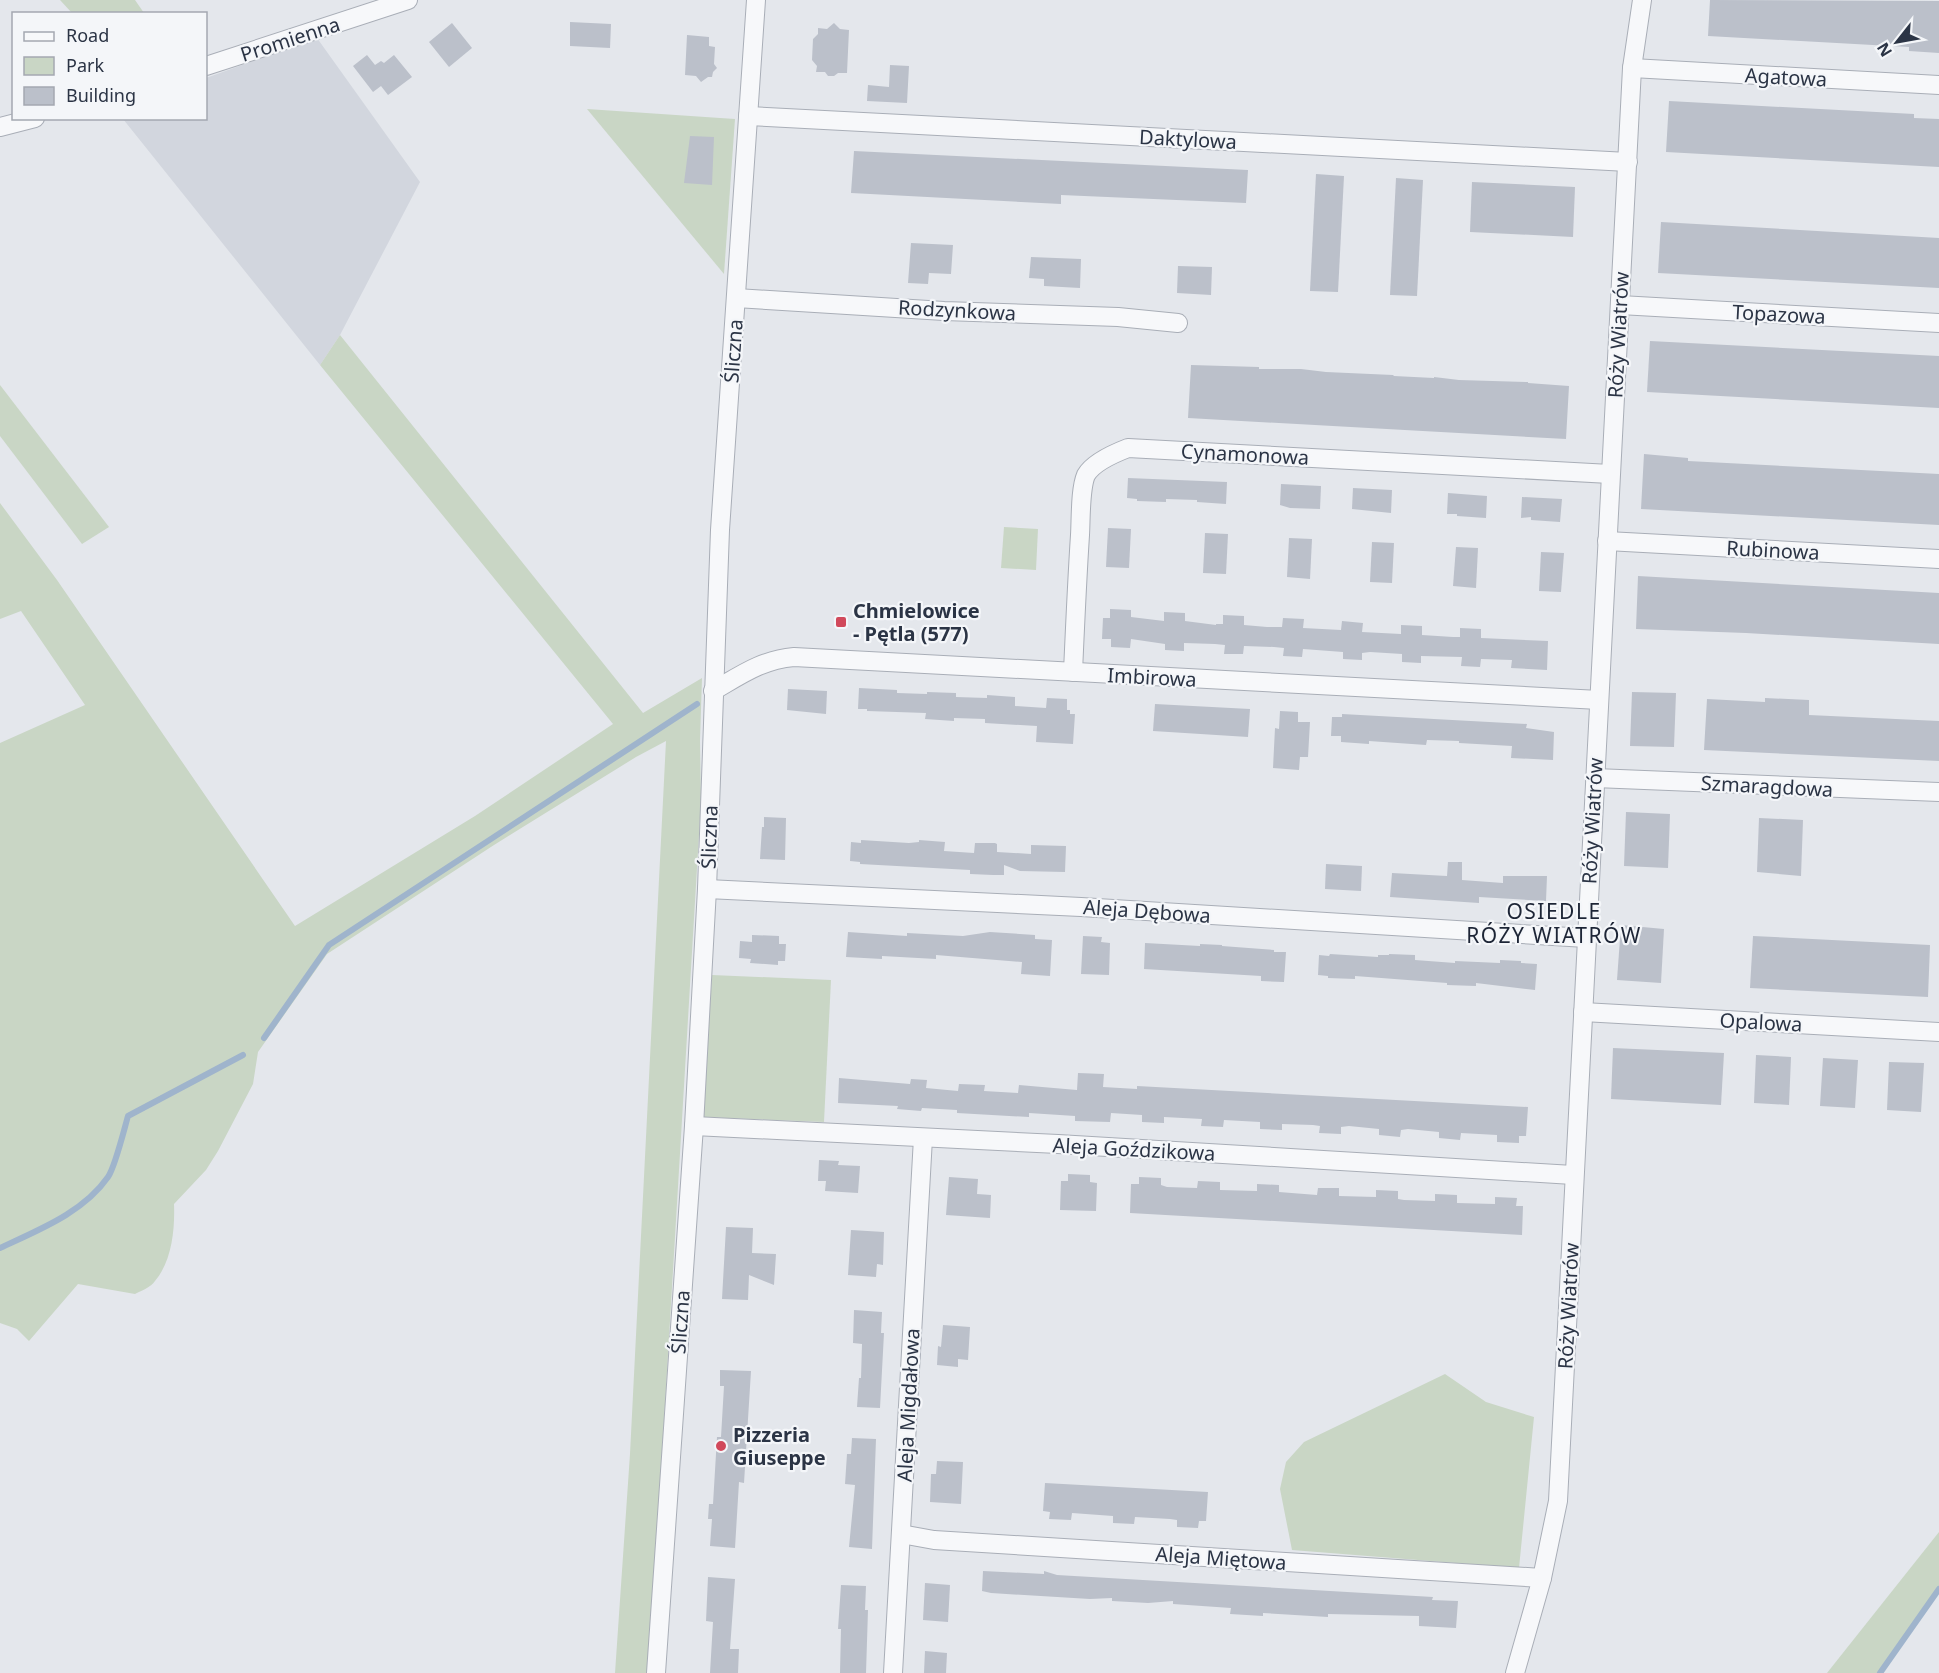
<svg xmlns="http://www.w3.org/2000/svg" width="1939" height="1673" font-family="'Noto Sans',sans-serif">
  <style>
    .built { fill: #d2d6de }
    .green { fill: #c9d6c5 }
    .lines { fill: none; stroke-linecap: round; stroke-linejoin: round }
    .stream { stroke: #9fb4cc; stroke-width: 6 }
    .building { fill: #bbc0ca }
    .minor-casing { stroke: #a9aeb7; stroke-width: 20 }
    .minor { stroke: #f7f8fa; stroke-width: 18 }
    .poi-dot { fill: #d1495b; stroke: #f4f6f9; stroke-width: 2 }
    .labels { text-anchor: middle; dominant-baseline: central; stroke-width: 4.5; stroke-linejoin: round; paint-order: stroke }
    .street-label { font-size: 20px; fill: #2b3445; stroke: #f4f6f9 }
    .poi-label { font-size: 20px; font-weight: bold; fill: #2b3445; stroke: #f4f6f9; text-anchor: start }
    .neighbourhood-label { font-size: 21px; letter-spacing: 1.5px; fill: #1d2536; stroke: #f4f6f9 }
  </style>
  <rect width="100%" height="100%" fill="#e4e7ec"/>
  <!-- built -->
  <path class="built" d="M317 38 420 182 340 335 320 365 123 119 206 118V78Z"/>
  <!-- green -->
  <g class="green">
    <path d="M60 0H135L144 13H72Z"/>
    <path d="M587 109 735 119 724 274Z"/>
    <path d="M340 335 643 713 702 678 700 741 701 801 649 1673H615L630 1454 666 741 636 757 494 845 327 954 258 1052 253 1084 218 1151 206 1170 174 1204C175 1229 172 1261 155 1281 151 1287 141 1291 135 1294L78 1284 29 1341 17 1329 0 1323V743L85 705 21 611 0 619V503L57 580 295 926 475 816 613 724 320 365Z"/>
    <path d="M0 385 109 527 82 544 0 436Z"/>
    <path d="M1004 527 1038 529 1036 570 1001 568Z"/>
    <path d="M712 975 831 980 824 1122 703 1117Z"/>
    <path d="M1445 1374 1486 1402 1534 1417 1519 1568 1292 1550 1280 1489 1286 1462 1304 1442Z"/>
    <path d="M1939 1532V1589L1880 1673H1827Z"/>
  </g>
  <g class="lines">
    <!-- stream -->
    <g class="stream">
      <path d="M264 1038 329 945 697 704"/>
      <path d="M0 1248C38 1230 83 1213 108 1177 115 1167 124 1130 128 1116L243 1055"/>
      <path d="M1880 1673 1939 1589"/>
    </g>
  </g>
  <!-- building -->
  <g class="building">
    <path d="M1710 0 1939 1V53L1909 51V47L1708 36Z"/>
    <path d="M570 22 611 24 610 48 570 46Z"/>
    <path d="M452 23 472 48 449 67 429 42Z"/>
    <path d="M834 23 840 29 849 30 847 73H838L834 76H828L825 72H816L817 66 812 60 813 39 818 34V28L827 29Z"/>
    <path d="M687 35 709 37V46L715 47 714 64 717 68 713 72 712 77H708L701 82 696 76 685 75Z"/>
    <path d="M367 55 375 65 381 61 384 63 394 55 412 77 388 95 381 86 373 92 353 66Z"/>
    <path d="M890 65 909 66 907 103 867 101 868 85 889 87Z"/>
    <path d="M1669 101 1914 114V118L1939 119V167L1666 152Z"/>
    <path d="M690 136 714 137 712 185 684 183Z"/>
    <path d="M854 151 1248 170 1246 203 1061 195V204L851 193Z"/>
    <path d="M1316 174 1344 176 1338 292 1310 291Z"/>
    <path d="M1396 178 1423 180 1417 296 1390 295Z"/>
    <path d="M1472 182 1575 187 1573 237 1470 232Z"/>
    <path d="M1661 222 1939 238V288L1658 273Z"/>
    <path d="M911 243 953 245 951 274 929 273 928 284 908 283Z"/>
    <path d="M1031 257 1081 259 1080 288 1044 286V279L1029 278Z"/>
    <path d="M1178 266 1212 267 1211 295 1177 293Z"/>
    <path d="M1650 341 1939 356V408L1647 392Z"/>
    <path d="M1191 365 1259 367V369H1301L1326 372 1393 375 1394 376 1434 378V377L1459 380 1528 382V383L1569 386 1566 439 1188 418Z"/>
    <path d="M1644 454 1688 458V461L1939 474V525L1641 509Z"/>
    <path d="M1128 478 1227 482 1226 504 1197 502V500L1166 499V502L1137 501V499L1127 498Z"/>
    <path d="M1281 484 1321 486 1320 509 1290 508 1280 505Z"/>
    <path d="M1353 488 1392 490 1391 513 1352 509Z"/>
    <path d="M1448 493 1487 496 1486 518 1457 516V514H1447Z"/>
    <path d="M1522 497 1562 499 1560 522 1531 520V517L1521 518Z"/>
    <path d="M1108 528 1131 529 1129 568 1106 567Z"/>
    <path d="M1205 533 1228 534 1226 574 1203 573Z"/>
    <path d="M1289 538 1312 539 1310 579 1287 577Z"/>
    <path d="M1372 542 1394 543 1392 583 1370 582Z"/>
    <path d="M1456 547 1478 548 1476 588 1453 586Z"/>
    <path d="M1541 552 1564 553 1561 592 1539 591Z"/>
    <path d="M1638 576 1939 593V644L1746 633 1636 629Z"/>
    <path d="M1110 609 1131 610V617L1164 621V612L1185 613V621L1216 625V624H1223V615L1244 616V625L1267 627H1282L1283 618 1304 619 1303 628 1341 630 1342 621 1363 623 1362 632 1401 634V625L1422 626V635L1453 637H1460V628L1481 629V638L1548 641 1547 670 1511 668 1512 660 1481 659 1480 667 1461 666 1462 657 1421 656V663L1402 662V654L1370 652 1362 653V660L1343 659V652L1303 649 1302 657 1283 656 1284 648 1274 647 1244 646 1243 654H1224L1225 645 1215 644 1184 643V651L1165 650V644L1131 639 1130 648 1111 647V639H1102L1103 618H1110Z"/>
    <path d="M859 688 897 690V693L927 694V692L956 693V697L987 698V695L1015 697V706L1046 708 1047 698 1067 699V710H1070V714H1075L1073 744 1036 742 1037 726 985 723V719L954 718V721L925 719 926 713 867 711V709H858Z"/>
    <path d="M788 689 827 691 826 714 787 710Z"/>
    <path d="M1632 692 1676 693 1674 747 1630 746Z"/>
    <path d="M1765 698 1809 700V715L1939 721V761L1704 750 1707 699 1765 702Z"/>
    <path d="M1155 704 1250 709 1248 737 1153 731Z"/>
    <path d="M1280 711 1298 712V722H1310L1308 757H1300L1299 770 1273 768 1275 728 1279 729Z"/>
    <path d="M1342 714 1527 724 1526 728 1554 732 1553 760 1511 758 1512 746 1459 743V741L1427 740 1426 745 1369 741V744L1341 742V736H1331L1332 717H1342Z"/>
    <path d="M1626 812 1670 814 1668 868 1624 866Z"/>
    <path d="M764 817 786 818 785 860 760 859 762 827H764Z"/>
    <path d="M1759 818 1803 820 1801 876 1757 872Z"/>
    <path d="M861 840 909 843 919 842V840L945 842 944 851 974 853 975 843H995L997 844V852L1031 854V845L1066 846 1065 872 1020 871 1004 865V875H993L970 874V870L860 864V862L850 861 851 842 861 843Z"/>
    <path d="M1448 862H1462V880L1503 883V876H1547L1546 901 1479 897V903L1390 897 1392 873 1447 876Z"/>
    <path d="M1326 864 1362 866 1361 891 1325 889Z"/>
    <path d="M1621 925 1664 929 1661 983 1617 980Z"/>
    <path d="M848 932 907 936V933L963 936 990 932 1035 935V939L1052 940 1050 976 1021 974 1022 962 936 955V959L882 956V959L846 957Z"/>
    <path d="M752 935 779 936V944H786L785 961H778V965L750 963 751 959 739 958 740 941 752 942Z"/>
    <path d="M1083 936 1102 937 1101 942 1110 943 1109 975 1081 974Z"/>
    <path d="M1753 936 1930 945 1928 997 1750 988Z"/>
    <path d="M1145 943 1200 946V944L1222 945V946L1274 950V952H1286L1284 982 1261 981V976L1144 969Z"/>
    <path d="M1330 954 1378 957V955H1389V954L1415 955V960L1455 963V961L1500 963V960L1521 961V963L1537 964 1535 990 1476 983V986L1447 985V983L1355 976V979L1328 978V976L1318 975 1319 955 1329 956Z"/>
    <path d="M1613 1048 1724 1053 1721 1105 1611 1099Z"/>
    <path d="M1756 1055 1791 1057 1789 1105 1754 1103Z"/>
    <path d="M1823 1058 1858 1060 1855 1108 1820 1106Z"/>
    <path d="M1889 1062 1924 1063 1921 1112 1887 1110Z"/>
    <path d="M1078 1073 1104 1074 1103 1087 1137 1089V1086L1528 1107 1526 1136H1519V1143L1497 1142V1135L1461 1133 1460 1140 1439 1138V1132L1408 1129 1401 1130 1400 1137 1379 1135V1129L1349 1126 1341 1127V1134L1319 1133 1320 1126 1313 1125 1282 1124V1130L1260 1129V1122L1224 1120 1223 1127 1201 1126 1202 1119 1164 1117V1123L1142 1122V1115L1111 1113 1110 1122 1075 1121V1116L1029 1113V1117L957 1113V1110L922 1108 921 1111 897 1109 898 1106 838 1103 839 1078 910 1084 911 1079 927 1080 926 1088 958 1091 959 1084 985 1085 984 1091 1018 1093 1019 1085 1077 1090Z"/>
    <path d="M819 1160 839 1161 838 1165 860 1166 858 1193 825 1191 826 1181H818Z"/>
    <path d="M1068 1174 1090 1175V1182L1097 1183 1096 1211 1060 1210 1061 1181H1068Z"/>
    <path d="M949 1177 978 1179 977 1194 991 1195 990 1218 946 1215Z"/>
    <path d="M1139 1177 1161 1178V1185L1167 1187 1197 1188 1198 1181 1220 1182V1190L1257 1191V1184L1279 1185V1192L1317 1195 1318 1188H1339V1196L1376 1197V1190L1398 1191V1199L1404 1200 1435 1201V1194L1457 1195V1203L1495 1204V1197L1517 1198 1516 1206H1523L1522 1235 1130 1213 1131 1184H1139Z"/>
    <path d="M726 1227 753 1228 752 1253 776 1254 774 1285 749 1275 748 1300 722 1299Z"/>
    <path d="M851 1230 884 1232 883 1265 877 1264 876 1277 848 1275Z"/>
    <path d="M854 1310 882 1312 881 1333H884L880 1408 857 1407 859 1378H861L862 1344 853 1343Z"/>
    <path d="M943 1325 970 1327 968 1360 958 1359V1367L937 1365 938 1346 941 1347Z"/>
    <path d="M720 1370 751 1371 744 1483 739 1482 735 1548 710 1546 712 1519H708L709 1504H713L717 1437H721L724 1386H720Z"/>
    <path d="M852 1438 876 1439 872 1549 849 1547 855 1485 845 1484 847 1454H851Z"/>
    <path d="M937 1461 963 1462 961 1504 930 1502 931 1474H936Z"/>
    <path d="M1045 1483 1208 1492 1206 1521H1199L1198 1528 1177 1527V1520L1170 1519 1135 1517 1134 1524 1113 1523V1516L1072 1513 1071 1520 1049 1519 1050 1512 1043 1511Z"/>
    <path d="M983 1571 1044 1574V1571L1057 1575 1433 1597 1432 1600 1458 1601 1456 1628 1419 1626V1616L1328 1614V1617L1263 1613V1616L1230 1614 1231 1608 1173 1604V1601L1148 1603 1112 1601V1598L1090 1599 991 1593 982 1591Z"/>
    <path d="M708 1577 735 1579 730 1649H739L738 1673H710L713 1622 706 1621Z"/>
    <path d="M925 1583 950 1585 948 1622 923 1620Z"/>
    <path d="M841 1585 866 1586 865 1610H868L866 1673H840L841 1629H838Z"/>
    <path d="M925 1651 947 1653 946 1673H924Z"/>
  </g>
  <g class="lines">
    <!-- minor casing -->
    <g class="minor-casing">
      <g id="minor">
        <path d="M206 66 408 0"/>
        <path d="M1632 68 1939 85"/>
        <path d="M748 116 1628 162"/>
        <path d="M0 127 35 118"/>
        <path d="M736 298 944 311 1118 317 1178 323"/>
        <path d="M1620 305 1939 323"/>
        <path d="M1607 541 1939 559"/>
        <path d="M1073 672C1075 627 1077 581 1080 535 1081 519 1080 489 1086 475 1093 463 1115 453 1128 448L1610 474"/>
        <path d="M713 691C741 675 761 660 794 657L1599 700"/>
        <path d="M1595 778 1939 792"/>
        <path d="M707 889 1081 907 1586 938"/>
        <path d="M1583 1012 1939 1032"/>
        <path d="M694 1126 1058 1144 1573 1175"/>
        <path d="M901 1534 934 1540 1542 1578"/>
        <path d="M656 1673 694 1126 707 889 720 530 756 0"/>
        <path d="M893 1673 923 1138"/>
        <path d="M1515 1673 1542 1578 1558 1501 1632 68 1642 0"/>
      </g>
    </g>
    <!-- minor -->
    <use href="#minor" class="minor"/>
  </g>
  <!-- markers -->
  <g class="poi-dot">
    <rect x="835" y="616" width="12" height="12" rx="3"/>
    <circle cx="721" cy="1446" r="6"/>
  </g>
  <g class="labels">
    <!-- street labels -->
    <g class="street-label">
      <text transform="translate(290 39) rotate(-18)">Promienna</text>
      <text transform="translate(1786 77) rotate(3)">Agatowa</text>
      <text transform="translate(1188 139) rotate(3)">Daktylowa</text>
      <text transform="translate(957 310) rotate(3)">Rodzynkowa</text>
      <text transform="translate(1779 314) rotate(3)">Topazowa</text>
      <text transform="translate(1618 335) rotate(-87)">Róży Wiatrów</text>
      <text transform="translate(733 351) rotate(-86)">Śliczna</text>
      <text transform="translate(1245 454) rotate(3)">Cynamonowa</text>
      <text transform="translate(1773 550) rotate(3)">Rubinowa</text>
      <text transform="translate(1152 677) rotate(3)">Imbirowa</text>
      <text transform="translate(1767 786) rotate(3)">Szmaragdowa</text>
      <text transform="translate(1592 821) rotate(-87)">Róży Wiatrów</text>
      <text transform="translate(709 837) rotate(-88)">Śliczna</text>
      <text transform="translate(1147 911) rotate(4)">Aleja Dębowa</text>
      <text transform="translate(1761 1022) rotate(3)">Opalowa</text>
      <text transform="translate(1134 1149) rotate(3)">Aleja Goździkowa</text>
      <text transform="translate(1568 1306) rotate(-87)">Róży Wiatrów</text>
      <text transform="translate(680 1322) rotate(-86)">Śliczna</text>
      <text transform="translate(908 1405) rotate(-87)">Aleja Migdałowa</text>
      <text transform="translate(1221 1558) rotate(4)">Aleja Miętowa</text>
    </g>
    <!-- poi labels -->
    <g class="poi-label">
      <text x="853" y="610">Chmielowice<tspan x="853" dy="23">- Pętla (577)</tspan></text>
      <text x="733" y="1434">Pizzeria<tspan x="733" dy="23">Giuseppe</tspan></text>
    </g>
    <!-- neighbourhood labels -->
    <g class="neighbourhood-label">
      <text x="1554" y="911">OSIEDLE<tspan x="1554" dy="24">RÓŻY WIATRÓW</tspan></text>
    </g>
  </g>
  <!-- legend -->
  <rect x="12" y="12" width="195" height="108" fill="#f4f6f9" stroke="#a4a8b1" stroke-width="1.5"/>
  <rect x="24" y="32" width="30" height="9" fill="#f7f8fa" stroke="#a4a8b1" stroke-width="1.5"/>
  <text x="66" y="42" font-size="18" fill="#2b3445">Road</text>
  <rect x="24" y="57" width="30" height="18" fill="#c9d6c5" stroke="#a4a8b1" stroke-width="1.5"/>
  <text x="66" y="72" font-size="18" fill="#2b3445">Park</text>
  <rect x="24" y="87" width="30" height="18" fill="#bbc0ca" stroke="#a4a8b1" stroke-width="1.5"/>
  <text x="66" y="102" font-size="18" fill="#2b3445">Building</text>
  <!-- north arrow -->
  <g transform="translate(1897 42) rotate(239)" stroke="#f4f6f9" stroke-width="4.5" paint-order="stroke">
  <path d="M0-4.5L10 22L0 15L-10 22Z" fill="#2b3445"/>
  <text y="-9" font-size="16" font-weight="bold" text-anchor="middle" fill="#2b3445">N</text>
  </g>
</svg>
